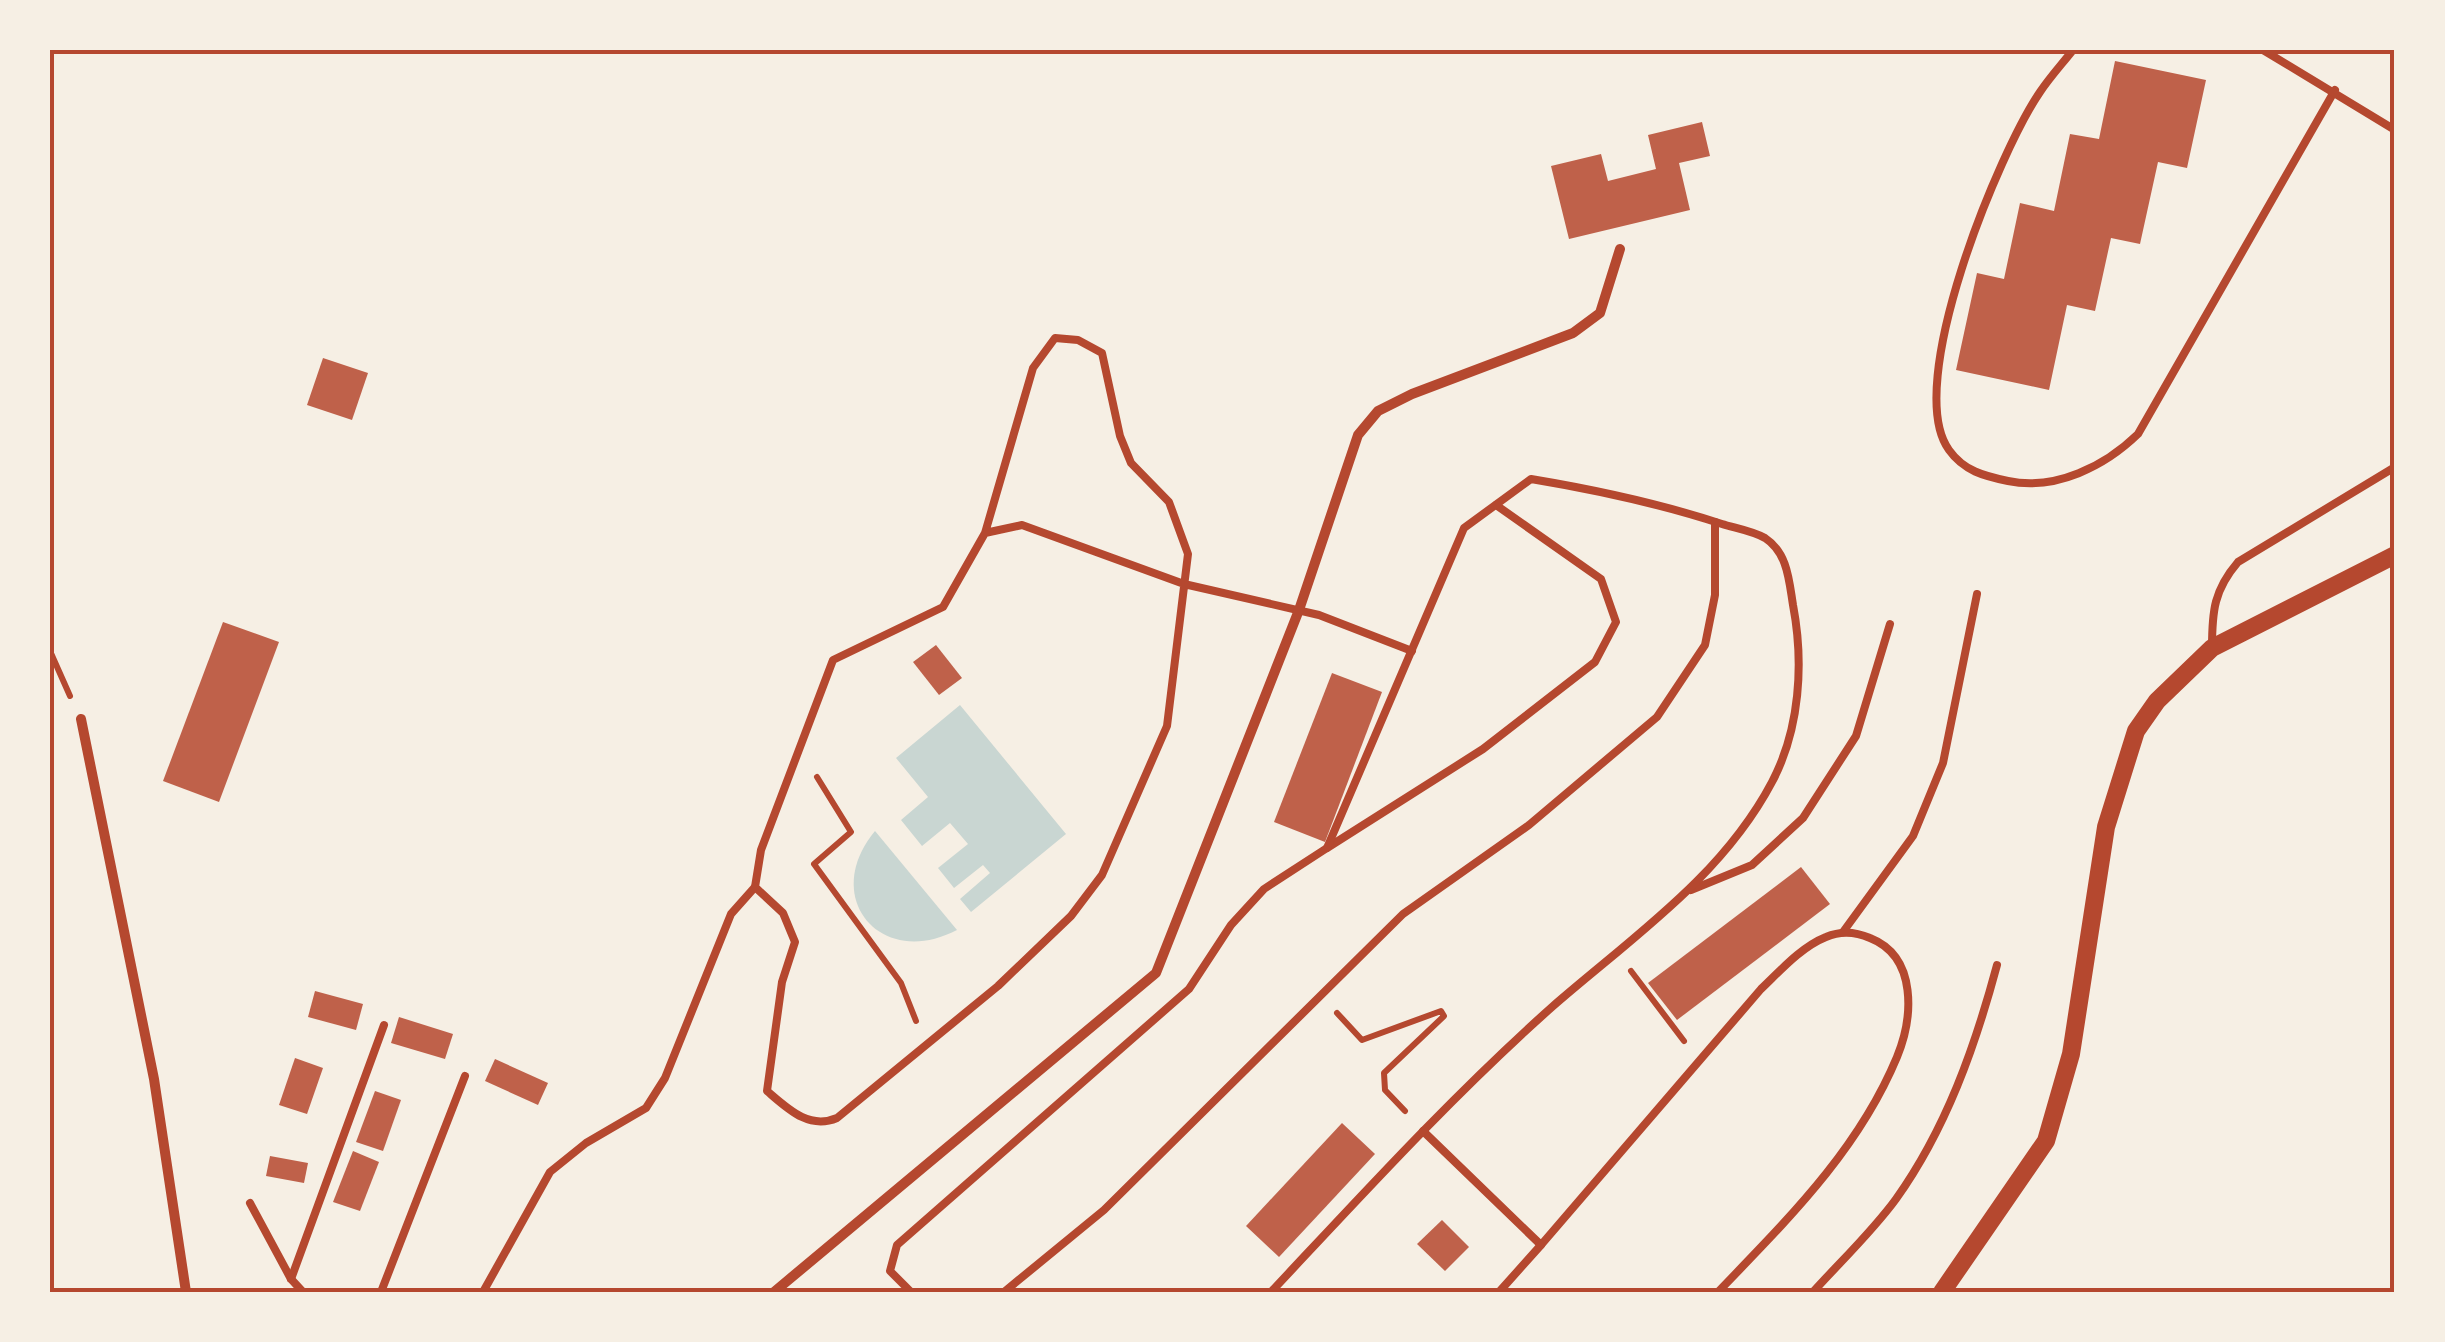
<svg xmlns="http://www.w3.org/2000/svg" width="2445" height="1342" font-family="Montserrat,sans-serif">
  <style>
    .water { fill: #c9d6d2 }
    .building { fill: #bf614a }
    .lines { fill: none; stroke-linecap: round; stroke-linejoin: round }
    .path { stroke: #b5482f; stroke-width: 6 }
    .service { stroke: #b5482f; stroke-width: 8 }
    .minor { stroke: #b5482f; stroke-width: 10 }
    .tertiary { stroke: #b5482f; stroke-width: 18 }
    .neatline { fill: none; stroke: #b5482f; stroke-width: 4 }
  </style>
  <rect width="100%" height="100%" fill="#f6efe4"/>
  <!-- water -->
  <g class="water">
    <path d="M960 705 1066 834 971 912 960 899 990 873 983 865 954 888 938 868 968 844 950 823 922 846 901 820 928 797 896 758Z"/>
    <path d="M875 831 957 930C880 970 820 897 875 831Z"/>
  </g>
  <!-- building -->
  <g class="building">
    <path d="M2115 61 2206 80 2187 168 2158 162 2140 244 2111 238 2095 311 2067 305 2049 390 1956 370 1977 273 2004 279 2020 203 2054 211 2070 134 2099 139Z"/>
    <path d="M1702 122 1710 156 1679 163 1690 210 1569 239 1551 166 1601 154 1608 181 1656 169 1648 135Z"/>
    <path d="M323 358 368 373 352 420 307 405Z"/>
    <path d="M223 622 279 642 219 802 163 781Z"/>
    <path d="M936 645 962 678 939 695 913 662Z"/>
    <path d="M1332 673 1382 692 1325 842 1274 822Z"/>
    <path d="M1801 867 1830 904 1677 1020 1648 983Z"/>
    <path d="M315 991 363 1004 356 1030 308 1017Z"/>
    <path d="M399 1017 453 1034 445 1059 391 1043Z"/>
    <path d="M295 1058 323 1068 307 1114 279 1105Z"/>
    <path d="M495 1059 548 1083 538 1105 485 1081Z"/>
    <path d="M375 1091 401 1100 383 1151 356 1142Z"/>
    <path d="M1342 1123 1375 1154 1279 1257 1246 1226Z"/>
    <path d="M353 1151 379 1162 360 1211 333 1202Z"/>
    <path d="M270 1156 308 1163 304 1183 266 1176Z"/>
    <path d="M1442 1220 1469 1247 1445 1271 1417 1244Z"/>
  </g>
  <g class="lines">
    <!-- path -->
    <g class="path">
      <path d="M50 651 70 696"/>
      <path d="M817 777 851 832 814 864 901 983 916 1021"/>
      <path d="M1631 971 1684 1041"/>
      <path d="M1337 1013 1362 1040 1441 1011 1444 1016 1384 1073 1385 1090 1405 1111"/>
    </g>
    <!-- service -->
    <g class="service">
      <path d="M2073 50C2062 64 2050 77 2040 92 1999 152 1902 386 1949 450 1964 471 1984 476 2008 481 2056 491 2105 466 2138 434L2335 90"/>
      <path d="M2263 50 2395 130"/>
      <path d="M985 533 1033 368 1055 338 1078 340 1102 353 1120 436 1131 463 1169 502 1188 554 1167 726 1102 875 1071 916 998 986 837 1118C809 1130 788 1109 767 1091L782 982 795 942 783 913 755 887 761 850 833 660 943 607 985 533 1022 525 1184 584 1319 615 1412 651"/>
      <path d="M2212 648C2212 611 2214 590 2238 562L2395 467"/>
      <path d="M1327 848 1483 749 1595 662 1616 622 1601 579 1496 505"/>
      <path d="M1691 890 1752 865 1803 818 1856 736 1890 624"/>
      <path d="M1843 932 1913 836 1943 763 1977 594"/>
      <path d="M1423 1131 1541 1245 1761 989C1780 971 1801 947 1826 937 1840 931 1856 932 1870 938 1918 957 1913 1018 1897 1057 1858 1151 1787 1220 1718 1292"/>
      <path d="M250 1203 291 1279 303 1292"/>
      <path d="M291 1279 384 1025"/>
      <path d="M381 1292 465 1076"/>
      <path d="M483 1292 550 1172 586 1143 646 1108 665 1078 731 914 755 887"/>
      <path d="M911 1292 890 1271 897 1245 1189 989 1231 925 1264 889 1327 848 1464 528 1531 479C1597 490 1658 503 1722 524 1735 528 1753 531 1765 538 1788 553 1789 581 1793 605 1804 663 1800 729 1772 782 1722 877 1631 938 1552 1007 1452 1096 1362 1195 1271 1292"/>
      <path d="M1004 1292 1104 1210 1403 914 1529 825 1657 717 1705 645 1715 595V522"/>
      <path d="M1499 1292 1541 1245"/>
      <path d="M1813 1292C1840 1262 1872 1232 1896 1199 1946 1129 1975 1047 1997 965"/>
    </g>
    <!-- minor -->
    <g class="minor">
      <path d="M81 719 154 1079 186 1292"/>
      <path d="M774 1292 1156 973 1299 610 1358 435 1378 411 1412 394 1573 333 1600 313 1620 249"/>
    </g>
    <!-- tertiary -->
    <path class="tertiary" d="M1942 1292 2046 1141 2071 1054 2106 827 2136 731 2157 701 2212 648 2395 555"/>
  </g>
  <!-- border -->
  <rect width="2445" height="1342" fill="none" stroke="#f6efe4" stroke-width="105"/>
  <rect x="52" y="52" width="2340" height="1238" class="neatline"/>
</svg>
